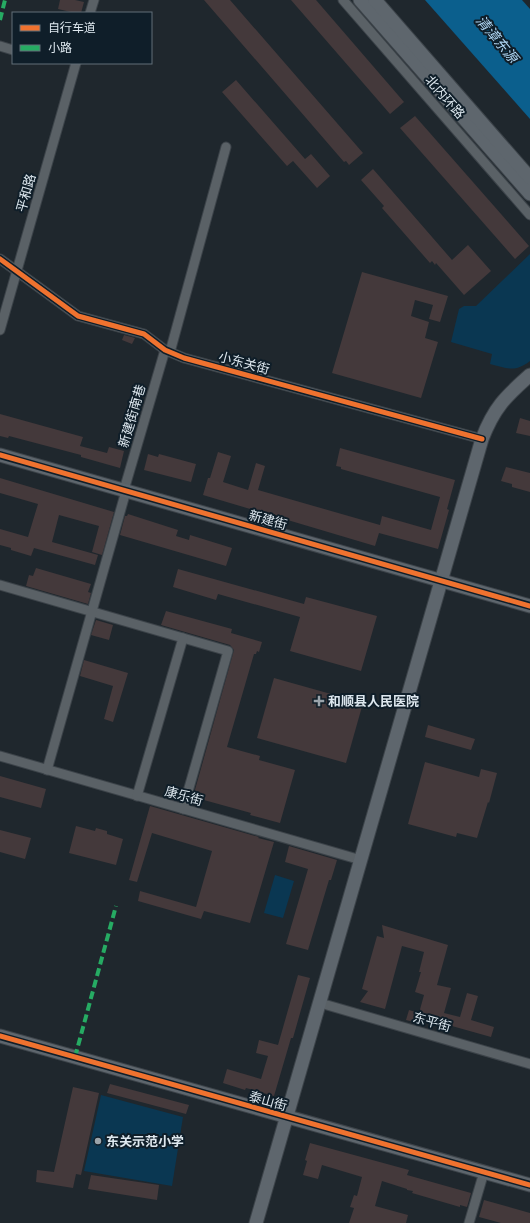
<svg xmlns="http://www.w3.org/2000/svg" width="530" height="1223" font-family="Lora,'Noto Sans SC',serif">
  <style>
    .green { fill: #0a3752 }
    .water { fill: #0b5f8d }
    .building { fill: #44393b }
    .lines { fill: none; stroke-linecap: round; stroke-linejoin: round }
    .street-casing { stroke: #3c4349; stroke-width: 11 }
    .secondary-casing { stroke: #3c4349; stroke-width: 15 }
    .street { stroke: #5a6166; stroke-width: 9 }
    .secondary { stroke: #5e666d; stroke-width: 13 }
    .quiet { stroke: #26ab63; stroke-width: 4; stroke-dasharray: 8 4; stroke-linecap: butt }
    .cycleway-casing { stroke: #0f1e29; stroke-width: 8 }
    .cycleway { stroke: #ef722f; stroke-width: 5 }
    .poi-dot { fill: #9ba4ab; stroke: #0f1e29; stroke-width: 1.5 }
    .labels { text-anchor: middle; dominant-baseline: central; stroke-width: 4; stroke-linejoin: round; paint-order: stroke }
    .street-label { font-size: 13px; fill: #dee8ef; stroke: #0f1e29 }
    .poi-label { font-size: 13px; font-weight: bold; fill: #dee8ef; stroke: #0f1e29; text-anchor: start }
    .water-label { font-size: 14px; font-style: italic; fill: #b1d7f4; stroke: #0f1e29 }
  </style>
  <rect width="100%" height="100%" fill="#1f272d"/>
  <!-- green -->
  <g class="green">
    <path d="M530 254V361C515 373 506 368 490 364L492 354 451 342 459 309 464 306H476Z"/>
    <path d="M275 875 294 881 283 918 264 913Z"/>
    <path d="M101 1095 183 1117 172 1186 84 1171Z"/>
  </g>
  <!-- water -->
  <path class="water" d="M425 0H522L530 9V119Z"/>
  <!-- building -->
  <g class="building">
    <path d="M60 0H75L84 2 81 13H75L58 9Z"/>
    <path d="M204 0H230L363 153 349 165 346 161 344 162Z"/>
    <path d="M291 0H316L404 102 390 114Z"/>
    <path d="M236 80 305 159 311 154 330 176 317 188 293 161 287 166 222 92Z"/>
    <path d="M415 116 529 246 515 259 400 128Z"/>
    <path d="M373 169 452 260 468 245 491 271 464 295 436 263 435 265 432 261 430 263 382 208 384 206 361 180Z"/>
    <path d="M362 272 448 296 440 322 429 319 433 305 415 300 411 316 429 322 425 338 438 342 421 398 332 373Z"/>
    <path d="M124 335 135 338 132 344 122 340Z"/>
    <path d="M0 414 83 437 80 446 107 453 109 447 124 451 120 468 81 457V455L9 436 8 438 0 436Z"/>
    <path d="M520 418 530 421V436L516 433Z"/>
    <path d="M340 448 455 480 447 509 449 510 438 549 379 533 375 546 203 495 208 478H210L218 452 231 456 223 482 248 490 256 463 265 466 258 490 380 525 382 516 431 530 440 497 341 469V467L336 466Z"/>
    <path d="M148 454 158 457 159 454 196 464 191 482 144 470Z"/>
    <path d="M506 467 530 473V492L512 487V484L501 481Z"/>
    <path d="M0 478 114 512 102 555 92 552 99 526 59 515 52 542 98 555 95 565 34 548 31 556 11 550V548L0 545V529L28 537 38 504 0 493Z"/>
    <path d="M128 514 178 530 176 536 189 540 190 535 232 548 226 566 120 535 125 516H127Z"/>
    <path d="M36 568 91 584 88 592 91 593 88 604 26 586 29 575 33 576Z"/>
    <path d="M178 569 304 604 306 597 377 616 361 671 290 651 300 617 218 594 216 600 173 587Z"/>
    <path d="M166 611 232 629 231 633 262 642 259 652 257 651 256 654H254L227 747 260 756 259 760 295 770 280 823 250 815 251 813 193 797 234 650 230 645 161 625Z"/>
    <path d="M96 620 113 625 109 640 91 635Z"/>
    <path d="M84 660 128 673 113 722 104 719 113 686 80 676Z"/>
    <path d="M274 678 363 703 346 763 257 738Z"/>
    <path d="M428 725 475 739 471 750 425 737Z"/>
    <path d="M425 762 479 777 481 769 497 773 489 803 488 802 477 838 457 833 456 837 408 824Z"/>
    <path d="M0 776 46 789 41 808 0 797Z"/>
    <path d="M150 806 259 837 258 838 274 842 250 923 204 911 201 919 138 901 140 891 196 907 212 851 152 833 137 882 129 880Z"/>
    <path d="M76 826 95 831 96 828 107 831V834L123 839 116 865 69 853Z"/>
    <path d="M0 830 31 838 25 859 0 852Z"/>
    <path d="M289 846 337 860 331 880H329L308 950 286 944 308 869 285 862Z"/>
    <path d="M382 925 448 945 437 985 451 988 444 1013 460 1017 467 993 478 996 471 1020 494 1027 491 1037 427 1019 425 1025 406 1020 409 1010 419 1013 424 995 415 992 421 972H419L424 952 402 946 385 1009 360 1002 368 991 362 989 377 936 384 938Z"/>
    <path d="M298 975 310 978 293 1038H291L274 1096 246 1088 245 1090 223 1083 227 1069 261 1079 268 1056 256 1053 259 1040 278 1045Z"/>
    <path d="M110 1084 189 1105 186 1114 107 1093Z"/>
    <path d="M73 1087 99 1093 81 1175 76 1174 73 1188 36 1182 37 1170 54 1172Z"/>
    <path d="M310 1143 409 1170 407 1175 471 1193 467 1207 460 1205V1207L412 1193 413 1191 407 1190V1189L382 1181 375 1206 408 1215 406 1223H349L354 1208 350 1207 354 1195 357 1196 362 1177 322 1165 318 1179 303 1175 307 1161 305 1160Z"/>
    <path d="M91 1175 159 1185 157 1200 88 1189Z"/>
    <path d="M484 1200 530 1213V1223H501L479 1217Z"/>
  </g>
  <g class="lines">
    <!-- street casing -->
    <g class="street-casing">
      <g id="street">
        <path d="M343 0 530 215"/>
        <path d="M90 13 94 0"/>
        <path d="M0 46 13 50"/>
        <path d="M0 259 78 316 144 334 165 350 184 358 482 439"/>
        <path d="M0 330 76 63"/>
        <path d="M170 352 226 147"/>
        <path d="M124 490 165 350"/>
        <path d="M0 585 228 651 183 809"/>
        <path d="M0 756 361 860"/>
        <path d="M47 770 126 491"/>
        <path d="M137 796 183 638"/>
        <path d="M327 1005 530 1064"/>
        <path d="M469 1223 484 1172"/>
      </g>
    </g>
    <!-- secondary casing -->
    <g class="secondary-casing">
      <g id="secondary">
        <path d="M360 0 530 194"/>
        <path d="M375 0 530 178"/>
        <path d="M0 455 530 606"/>
        <path d="M0 1036 530 1185"/>
        <path d="M256 1223 482 439C494 408 505 397 530 375"/>
      </g>
    </g>
    <!-- street -->
    <use href="#street" class="street"/>
    <!-- secondary -->
    <use href="#secondary" class="secondary"/>
    <!-- quiet -->
    <g class="quiet">
      <path d="M0 20 5 0"/>
      <path d="M75 1057 116 906"/>
    </g>
    <!-- cycleway casing -->
    <g class="cycleway-casing">
      <g id="cycleway">
        <path d="M0 259 78 316 144 334 165 350 184 358 482 439"/>
        <path d="M0 455 530 606"/>
        <path d="M0 1036 530 1185"/>
      </g>
    </g>
    <!-- cycleway -->
    <use href="#cycleway" class="cycleway"/>
  </g>
  <!-- markers -->
  <g class="poi-dot">
    <path d="M317 695h4v4h4v4h-4v4h-4v-4h-4v-4h4z"/>
    <circle cx="98" cy="1141" r="4"/>
  </g>
  <g class="labels">
    <!-- street labels -->
    <g class="street-label">
      <text transform="translate(445 97) rotate(49)">北内环路</text>
      <text transform="translate(26 193) rotate(-74)">平和路</text>
      <text transform="translate(244 363) rotate(15)">小东关街</text>
      <text transform="translate(132 416) rotate(-74)">新建街南巷</text>
      <text transform="translate(268 520) rotate(16)">新建街</text>
      <text transform="translate(184 796) rotate(16)">康乐街</text>
      <text transform="translate(432 1022) rotate(16)">东平街</text>
      <text transform="translate(268 1101) rotate(16)">泰山街</text>
    </g>
    <!-- poi labels -->
    <g class="poi-label">
      <text x="328" y="701">和顺县人民医院</text>
      <text x="106" y="1141">东关示范小学</text>
    </g>
    <!-- water labels -->
    <g class="water-label">
      <text transform="translate(497 39) rotate(50)">清漳东源</text>
    </g>
  </g>
  <!-- legend -->
  <rect x="12" y="12" width="140" height="52" fill="#0f1e29" stroke="#626f78"/>
  <rect x="20" y="25" width="20" height="6" fill="#ef722f" stroke="#626f78"/>
  <text x="48" y="32" font-size="12" fill="#dee8ef">自行车道</text>
  <rect x="20" y="45" width="20" height="6" fill="#26ab63" stroke="#626f78"/>
  <text x="48" y="52" font-size="12" fill="#dee8ef">小路</text>
</svg>
